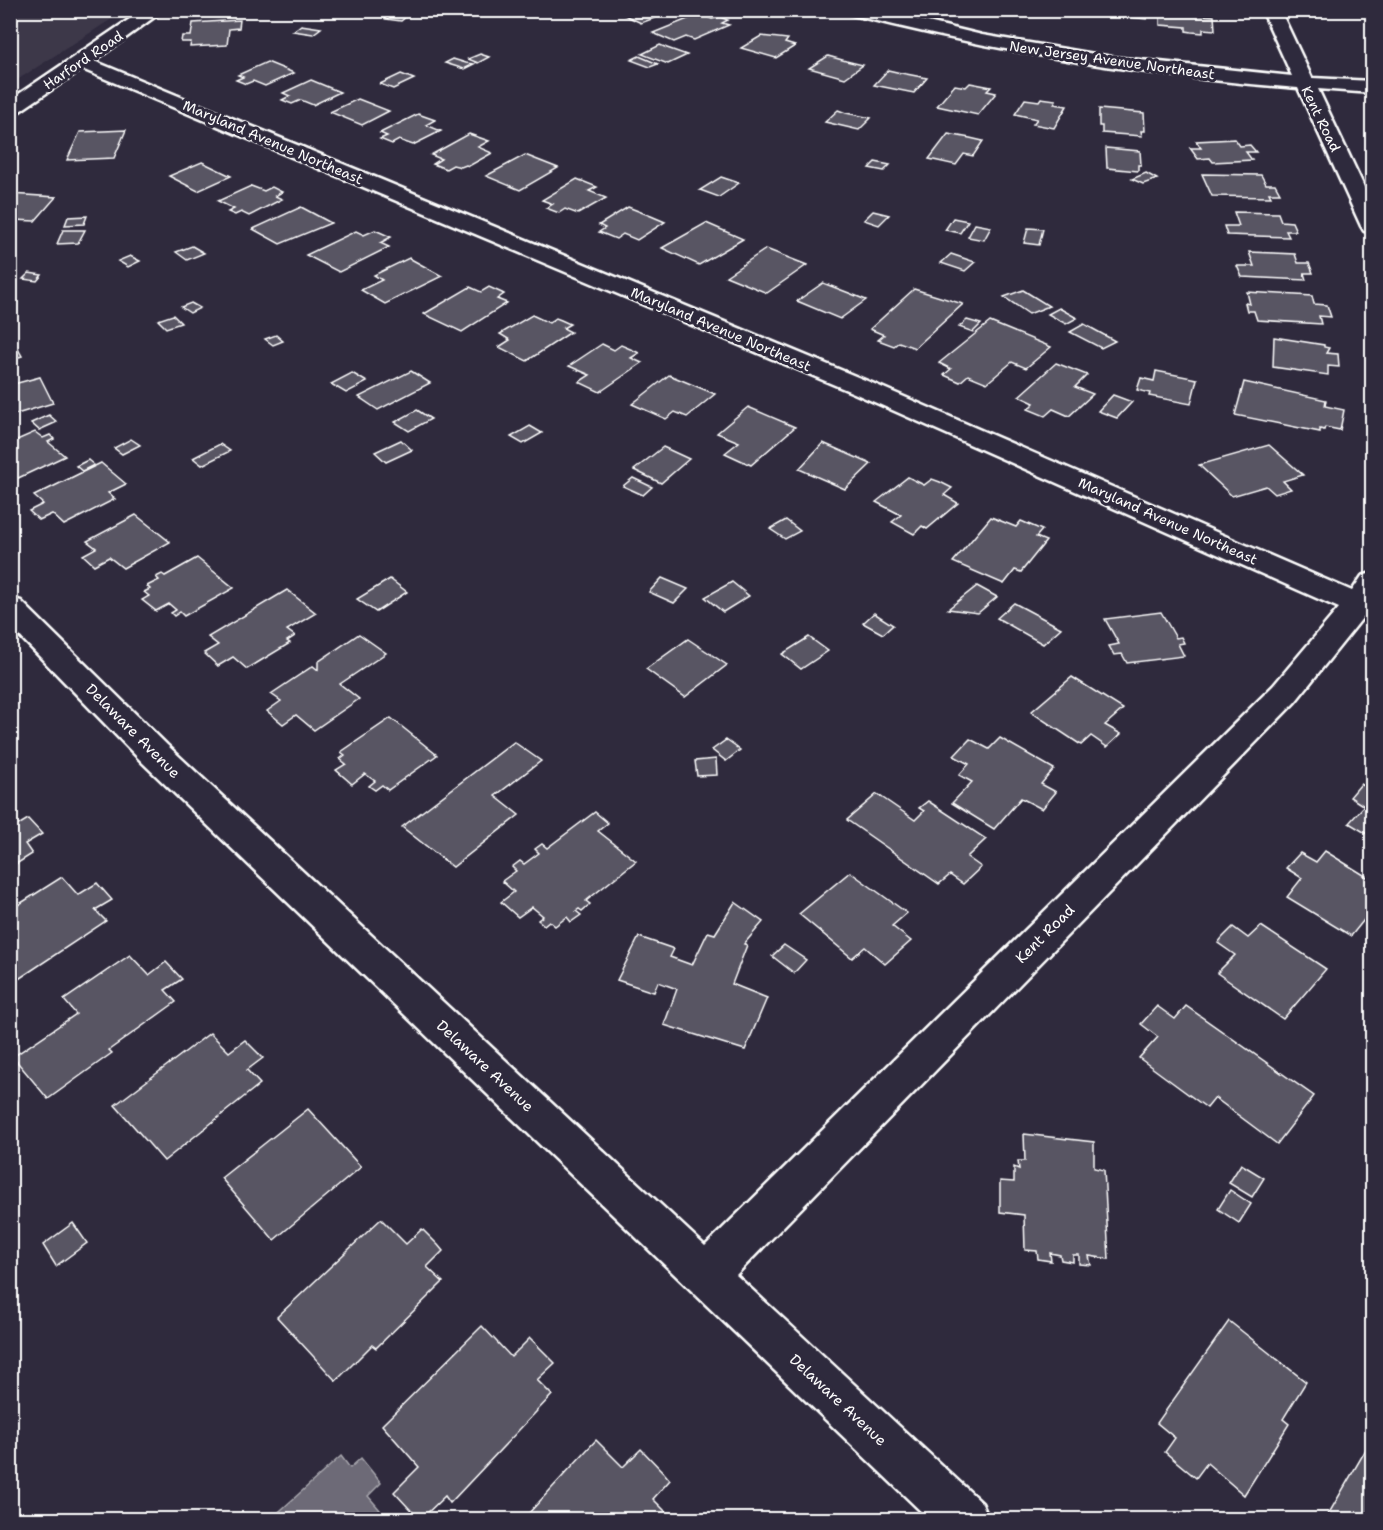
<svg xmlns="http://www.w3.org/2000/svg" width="1383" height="1530" font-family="'Shantell Sans',sans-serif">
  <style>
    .built { fill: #3c3749 }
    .water { fill: #6d6a77; stroke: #a7a6ad; stroke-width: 1.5 }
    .building { fill: #595564; stroke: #fff; stroke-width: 1.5 }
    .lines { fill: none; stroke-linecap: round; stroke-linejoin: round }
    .minor-casing { stroke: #fff; stroke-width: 5 }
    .minor { fill: #2f2a3d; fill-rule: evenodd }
    .labels { text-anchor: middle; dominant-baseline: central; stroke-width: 6; stroke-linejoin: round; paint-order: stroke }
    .far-street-label { font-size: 14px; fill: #fff; stroke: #2f2a3d }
    .street-label { font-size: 15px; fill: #fff; stroke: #2f2a3d }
  </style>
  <rect width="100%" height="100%" fill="#2f2a3d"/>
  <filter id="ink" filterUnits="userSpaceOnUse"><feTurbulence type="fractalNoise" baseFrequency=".0167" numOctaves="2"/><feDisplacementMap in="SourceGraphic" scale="12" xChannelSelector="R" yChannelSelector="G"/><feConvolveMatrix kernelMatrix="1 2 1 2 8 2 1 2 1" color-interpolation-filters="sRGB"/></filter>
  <g filter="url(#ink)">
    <!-- built -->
    <path class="built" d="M11 10H124V11L11 84Z"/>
    <!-- water -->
    <path class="water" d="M341 1456 350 1468 361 1458 381 1483 368 1496 380 1510 370 1519H271Z"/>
    <!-- building -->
    <g class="building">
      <path d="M614 10H676L641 23Z"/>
      <path d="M1029 10H1070L1069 15Z"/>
      <path d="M1109 10H1148L1147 19 1108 15Z"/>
      <path d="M1160 12 1214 16 1215 30 1203 29V33L1192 32 1186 31V27L1160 25Z"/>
      <path d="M393 14 407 16 401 21 386 19Z"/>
      <path d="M700 14 712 19 720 17 728 20 722 23 729 25 694 40 686 37 674 42 653 33Z"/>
      <path d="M240 20 239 28 229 29 227 45 190 47 191 42H181L182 36H191L193 23Z"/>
      <path d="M301 25 321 28 313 34 293 31Z"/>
      <path d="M761 36 788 39 785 43 795 46 776 58 741 48Z"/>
      <path d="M660 45 667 48 687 55 668 64 642 54Z"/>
      <path d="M480 54 489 57 478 63 468 59Z"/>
      <path d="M639 56 658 64 650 67 631 60Z"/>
      <path d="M828 56 846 61 863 65 845 78 809 68Z"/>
      <path d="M453 59 466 63 474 64 464 69 445 63Z"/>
      <path d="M267 62 294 73 265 86 253 81 246 84 236 80 243 77 238 75Z"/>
      <path d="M888 70 901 73 927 78 914 93 874 85Z"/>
      <path d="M401 74 414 79 393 89 380 84Z"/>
      <path d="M311 80 340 92 313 105 301 100 292 104 282 100 290 96 283 93Z"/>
      <path d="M970 83 991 87 987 91 996 93 978 115 937 106 955 85 966 87Z"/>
      <path d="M1041 98 1056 100 1054 104 1067 106 1054 128 1033 124 1037 119 1015 114 1025 99 1039 101Z"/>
      <path d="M358 99 389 111 362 125 330 112Z"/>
      <path d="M1099 109 1144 113 1145 131H1141L1142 136 1102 133V126H1099Z"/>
      <path d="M838 110 846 113 871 118 859 130 825 122Z"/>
      <path d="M418 114 435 120 426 125 441 131 413 145 399 140 392 144 380 139 387 136 380 133Z"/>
      <path d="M126 130 114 158 67 160 80 132Z"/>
      <path d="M469 134 489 141 478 147 492 153 469 166 466 165 461 167 453 165 446 169 433 164 441 159 431 155Z"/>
      <path d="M948 134 970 138 983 141 973 156 964 154 956 165 929 159Z"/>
      <path d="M1235 139 1240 146 1250 145 1256 152H1246L1252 160 1213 162 1210 158 1198 159 1190 148H1201L1196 141Z"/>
      <path d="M1106 148 1140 151 1141 165H1138V171L1107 168Z"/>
      <path d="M525 155 558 168 520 190 486 176Z"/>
      <path d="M202 162 231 176 198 191 169 176Z"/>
      <path d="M875 162 890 165 884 171 869 168Z"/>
      <path d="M1146 173 1157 179 1143 184 1132 179Z"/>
      <path d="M1202 174 1261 175 1266 184H1275L1280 193H1269L1271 197 1212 196Z"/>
      <path d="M721 177 739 183 719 197 700 190Z"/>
      <path d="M577 179 597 187 589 191 606 198 578 214 565 209 559 213 546 208 553 204 542 200Z"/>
      <path d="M251 186 264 191 272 187 282 192 275 196 282 199 249 216 241 212 235 215 228 212 234 209 218 201Z"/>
      <path d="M10 194 56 197 35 221 14 220H10Z"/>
      <path d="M301 207 331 223 280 244 253 229Z"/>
      <path d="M628 207 651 216 665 222 637 240 623 234 616 239 599 232 605 228 599 225Z"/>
      <path d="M873 211 889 215 879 225 864 220Z"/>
      <path d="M1234 212 1278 213 1281 221 1292 222 1296 231H1286L1289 237 1227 235 1224 226H1239Z"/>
      <path d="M87 216 84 224 65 225 68 217Z"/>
      <path d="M953 218 968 221 960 233 945 230Z"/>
      <path d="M706 223 743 239 699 265 662 248Z"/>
      <path d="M975 224 991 227 984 240 968 237Z"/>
      <path d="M1028 228 1043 229 1039 245 1024 243Z"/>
      <path d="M63 230H85L78 243 57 244Z"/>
      <path d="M375 230 391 237 380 243 389 247 339 272 306 255 356 231 364 235Z"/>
      <path d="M192 246 204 253 187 260 176 252Z"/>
      <path d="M766 249 807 265 767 293 726 276Z"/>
      <path d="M1249 252 1295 254 1298 263H1309L1313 273H1304L1306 280 1242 277 1237 266H1254Z"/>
      <path d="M951 254 975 262 965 271 941 263Z"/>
      <path d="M130 256 140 261 128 267 118 261Z"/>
      <path d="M409 258 442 276 385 304 361 290 382 280 374 275Z"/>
      <path d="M29 273 42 275 37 281 23 279Z"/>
      <path d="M823 283 849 293 866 300 840 319 797 301Z"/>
      <path d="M470 287 481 292 489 287 502 293 504 294 497 299 507 303 462 332 424 314Z"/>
      <path d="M914 289 963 304 915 348 899 342 894 346 878 340 884 335 870 329Z"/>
      <path d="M1023 290 1049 306 1029 314 1004 297Z"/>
      <path d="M1247 292 1312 296 1314 304 1327 305 1331 317 1319 316 1321 324 1257 320 1254 311H1247L1245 303 1250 304Z"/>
      <path d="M191 303 200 308 190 313 181 307Z"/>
      <path d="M1059 308 1077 318 1066 324 1048 314Z"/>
      <path d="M173 315 181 323 166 328 158 320Z"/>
      <path d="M532 315 549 323 556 318 561 320 570 324 563 328 571 332 527 361 499 347 510 340 500 334Z"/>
      <path d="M967 320 981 324 973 332 959 327Z"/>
      <path d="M990 322 1051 347 1026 368 1012 362 987 383 968 375 960 382 944 375 951 369 939 363Z"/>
      <path d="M1084 324 1115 341 1101 348 1070 332Z"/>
      <path d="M10 335 22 356 10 360Z"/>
      <path d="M276 335 283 341 273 345 265 339Z"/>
      <path d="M1274 337 1324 345V347L1329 348 1326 353 1338 354 1339 367 1328 366V375L1273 367Z"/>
      <path d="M602 344 614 350 621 345 635 351 639 353 631 358 642 363 600 392 579 382 590 375 569 366Z"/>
      <path d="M1056 363 1087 375 1075 387 1093 394 1069 416 1053 409 1045 416 1028 409 1034 403 1019 396Z"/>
      <path d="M411 371 430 383 378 410 359 397Z"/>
      <path d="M1156 371 1197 379 1191 404 1149 396 1150 393 1137 390 1141 378 1154 381Z"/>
      <path d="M352 373 367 382 346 393 331 384Z"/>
      <path d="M669 375 674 377 715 394 687 417 675 412 666 419 632 404Z"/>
      <path d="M40 377 53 403 10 416V385Z"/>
      <path d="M1244 382 1326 400 1325 406 1344 410 1340 430 1325 427 1324 430 1320 429V432L1235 415Z"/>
      <path d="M1113 395 1132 402 1117 418 1098 411Z"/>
      <path d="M748 407 795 427 751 465 725 453 739 442 717 433Z"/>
      <path d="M417 410 431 419 409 431 395 422Z"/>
      <path d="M49 415 57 422 39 430 31 423Z"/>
      <path d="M530 426 542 433 523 444 511 437Z"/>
      <path d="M35 432 43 438 50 435 54 439 48 442 65 456 14 480 10 476V443Z"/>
      <path d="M131 439 140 445 122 454 114 448Z"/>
      <path d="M401 440 412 450 386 462 375 452Z"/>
      <path d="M823 443 846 453 871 464 845 489 799 469Z"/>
      <path d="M220 444 230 451 202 465 193 458Z"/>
      <path d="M1269 445 1303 475 1283 481 1291 489 1275 494 1266 486 1232 496 1199 465Z"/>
      <path d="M663 447 689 459 661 483 634 470Z"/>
      <path d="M88 460 94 465 82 471 76 466Z"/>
      <path d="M101 463 126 484 108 493 115 499 64 525 52 514 39 520 29 511 43 504 34 496Z"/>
      <path d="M908 477 924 485 932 479 940 482 952 488 944 495 958 503 927 529 922 526 914 534 892 522 901 515 876 502Z"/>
      <path d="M633 478 652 487 643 495 623 486Z"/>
      <path d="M136 515 170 542 123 568 109 557 94 565 83 555 96 548 87 541Z"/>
      <path d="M991 517 1016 527 1021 521 1042 530 1036 537 1046 541 1021 572 1015 570 1004 584 953 562Z"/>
      <path d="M786 520 800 531 785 539 770 529Z"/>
      <path d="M197 558 234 588 184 616 180 612 174 616 171 613 176 610 169 604 156 611 142 600 149 596 144 592 150 589 147 586 159 580 156 577 162 574 165 576Z"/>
      <path d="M662 578 688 589 674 603 649 592Z"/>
      <path d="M390 579 407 592 376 612 357 599Z"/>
      <path d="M732 582 749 596 723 612 705 597Z"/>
      <path d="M977 586 997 597 978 613 948 609Z"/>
      <path d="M287 590 316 613 287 630 295 636 287 641 290 643 247 669 233 657 218 666 204 653 218 645 208 637Z"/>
      <path d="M1014 603 1061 628 1043 644 997 618Z"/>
      <path d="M1161 612 1176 638 1181 637 1184 643 1178 644 1184 656 1127 663 1122 654 1114 655 1109 646 1119 644 1105 619Z"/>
      <path d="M874 613 893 625 883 634 863 623Z"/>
      <path d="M359 634 386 653 340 684 359 699 314 730 296 715 283 724 267 711 281 701 271 694 313 666 318 670V662Z"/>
      <path d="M809 637 828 651 801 669 782 654Z"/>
      <path d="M688 639 727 665 685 697 646 669Z"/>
      <path d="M1072 677 1123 709 1105 725 1121 734 1107 747 1091 736 1081 745 1031 712Z"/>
      <path d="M391 718 437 755 388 790 382 785 375 790 369 786 375 781 365 774 352 784 336 770 346 764 340 759 345 755 341 752Z"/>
      <path d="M1000 738 1054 769 1041 784 1056 792 1042 809 1021 798 994 829 952 803 972 782 959 775 969 764 954 756 970 739 989 749Z"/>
      <path d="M726 740 740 750 726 761 712 750Z"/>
      <path d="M514 742 541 761 495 796 519 815 453 867 402 827Z"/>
      <path d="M716 759 717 775 697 776 695 761Z"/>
      <path d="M1361 784 1372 791V837L1349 823 1364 806 1350 797Z"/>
      <path d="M877 794 915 820 924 811 919 808 928 801 986 839 967 857 981 867 963 884 950 875 939 884 847 820Z"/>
      <path d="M595 812 608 823 598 831 636 861 586 901 590 904 582 911 579 909 576 911 581 915 571 922 567 917 555 926 549 921 544 925 538 920 543 916 532 907 518 917 501 902 514 892 502 881 516 871 512 867 520 861 524 864 539 853 535 849 542 844 547 848Z"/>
      <path d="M28 819 42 834 25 844 32 854 10 868V830Z"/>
      <path d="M1325 851 1372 880V910L1351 936 1287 897 1302 878 1286 868 1300 853 1316 862Z"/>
      <path d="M850 872 907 913 892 926 911 941 885 964 865 947 852 958 799 914Z"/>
      <path d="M62 877 78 895 97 883 112 900 95 910 106 921 11 984 10 910Z"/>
      <path d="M735 902 763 922 744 944 747 945 732 984 767 998 745 1050 664 1025 677 989 658 982 654 992 650 991 617 980 639 937 674 949 670 957 692 965 708 932 715 934Z"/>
      <path d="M1261 926 1326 969 1283 1019 1217 973 1235 955 1218 943 1222 938 1233 927 1248 938Z"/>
      <path d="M784 945 806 960 794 973 772 956Z"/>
      <path d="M130 955 149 975 166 962 182 979 165 990 176 1002 109 1050 112 1053 48 1099 13 1057 76 1014 64 1000Z"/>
      <path d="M1157 1006 1175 1019 1186 1006 1314 1096 1277 1144 1215 1098 1207 1108 1139 1058 1158 1037 1141 1024Z"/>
      <path d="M210 1033 229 1052 245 1040 263 1058 247 1070 260 1084 164 1161 115 1105Z"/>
      <path d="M308 1109 361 1167 274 1240 221 1178Z"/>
      <path d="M1024 1134 1094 1142V1168L1104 1170 1109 1259 1089 1256 1091 1265 1079 1264V1255H1073V1262L1061 1260 1060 1255 1050 1253 1051 1261 1038 1259 1037 1251 1025 1250 1024 1215 1000 1212V1181L1014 1182V1167L1019 1169 1018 1161H1025Z"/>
      <path d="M1241 1164 1264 1178 1252 1197 1229 1183Z"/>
      <path d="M1230 1190 1251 1204 1239 1223 1218 1209Z"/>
      <path d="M381 1219 406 1244 422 1229 438 1245 443 1251 427 1267 443 1282 376 1348 372 1345 336 1381 277 1317Z"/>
      <path d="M73 1223 87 1243 56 1266 43 1245Z"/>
      <path d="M1229 1321 1306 1382 1283 1419 1289 1424 1244 1495 1207 1463 1196 1478 1165 1452 1175 1438 1157 1423Z"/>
      <path d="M482 1326 511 1357 530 1338 555 1363 537 1380 552 1395 450 1503 445 1496 420 1520 394 1492 419 1467 382 1425Z"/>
      <path d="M1372 1439V1520H1325Z"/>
      <path d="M596 1440 623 1467 641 1449 664 1473 670 1480 653 1499 670 1516 669 1520H533L528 1514Z"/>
    </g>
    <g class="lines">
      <!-- minor casing -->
      <g class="minor-casing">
        <g id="minor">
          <path d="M143 10H164L94 61 872 383 1352 591 1362 576 1372 573V606L1295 702 736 1275 982 1503 989 1520H930L143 763 10 626V598L21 601 167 745 705 1246 1273 686 1339 608 854 393 82 69 17 113 10 115V100Z"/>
          <path d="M847 10H878L982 35 1112 57 1292 76 1262 10H1280L1312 78 1372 81V93L1318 89 1372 204V232L1364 231 1361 226 1298 88C1145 76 997 52 849 14Z"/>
        </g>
      </g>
      <!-- minor -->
      <use href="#minor" class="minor"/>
    </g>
  </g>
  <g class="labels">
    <!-- far-street labels -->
    <g class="far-street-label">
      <text transform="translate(83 60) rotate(-34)">Harford Road</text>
      <text transform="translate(1112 60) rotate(8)">New Jersey Avenue Northeast</text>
      <text transform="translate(1321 119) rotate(64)">Kent Road</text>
      <text transform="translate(273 142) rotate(23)">Maryland Avenue Northeast</text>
      <text transform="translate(721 329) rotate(23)">Maryland Avenue Northeast</text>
      <text transform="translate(1168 521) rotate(24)">Maryland Avenue Northeast</text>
    </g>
    <!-- street labels -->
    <g class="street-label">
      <text transform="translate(133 731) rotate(45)">Delaware Avenue</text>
      <text transform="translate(1045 934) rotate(-45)">Kent Road</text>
      <text transform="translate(485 1066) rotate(43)">Delaware Avenue</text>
      <text transform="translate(838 1400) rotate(43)">Delaware Avenue</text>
    </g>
  </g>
  <!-- margin -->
  <rect width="1383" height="1530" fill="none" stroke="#2f2a3d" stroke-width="36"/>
  <rect x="18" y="18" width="1347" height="1494" fill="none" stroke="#fff" stroke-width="2" filter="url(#ink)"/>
</svg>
